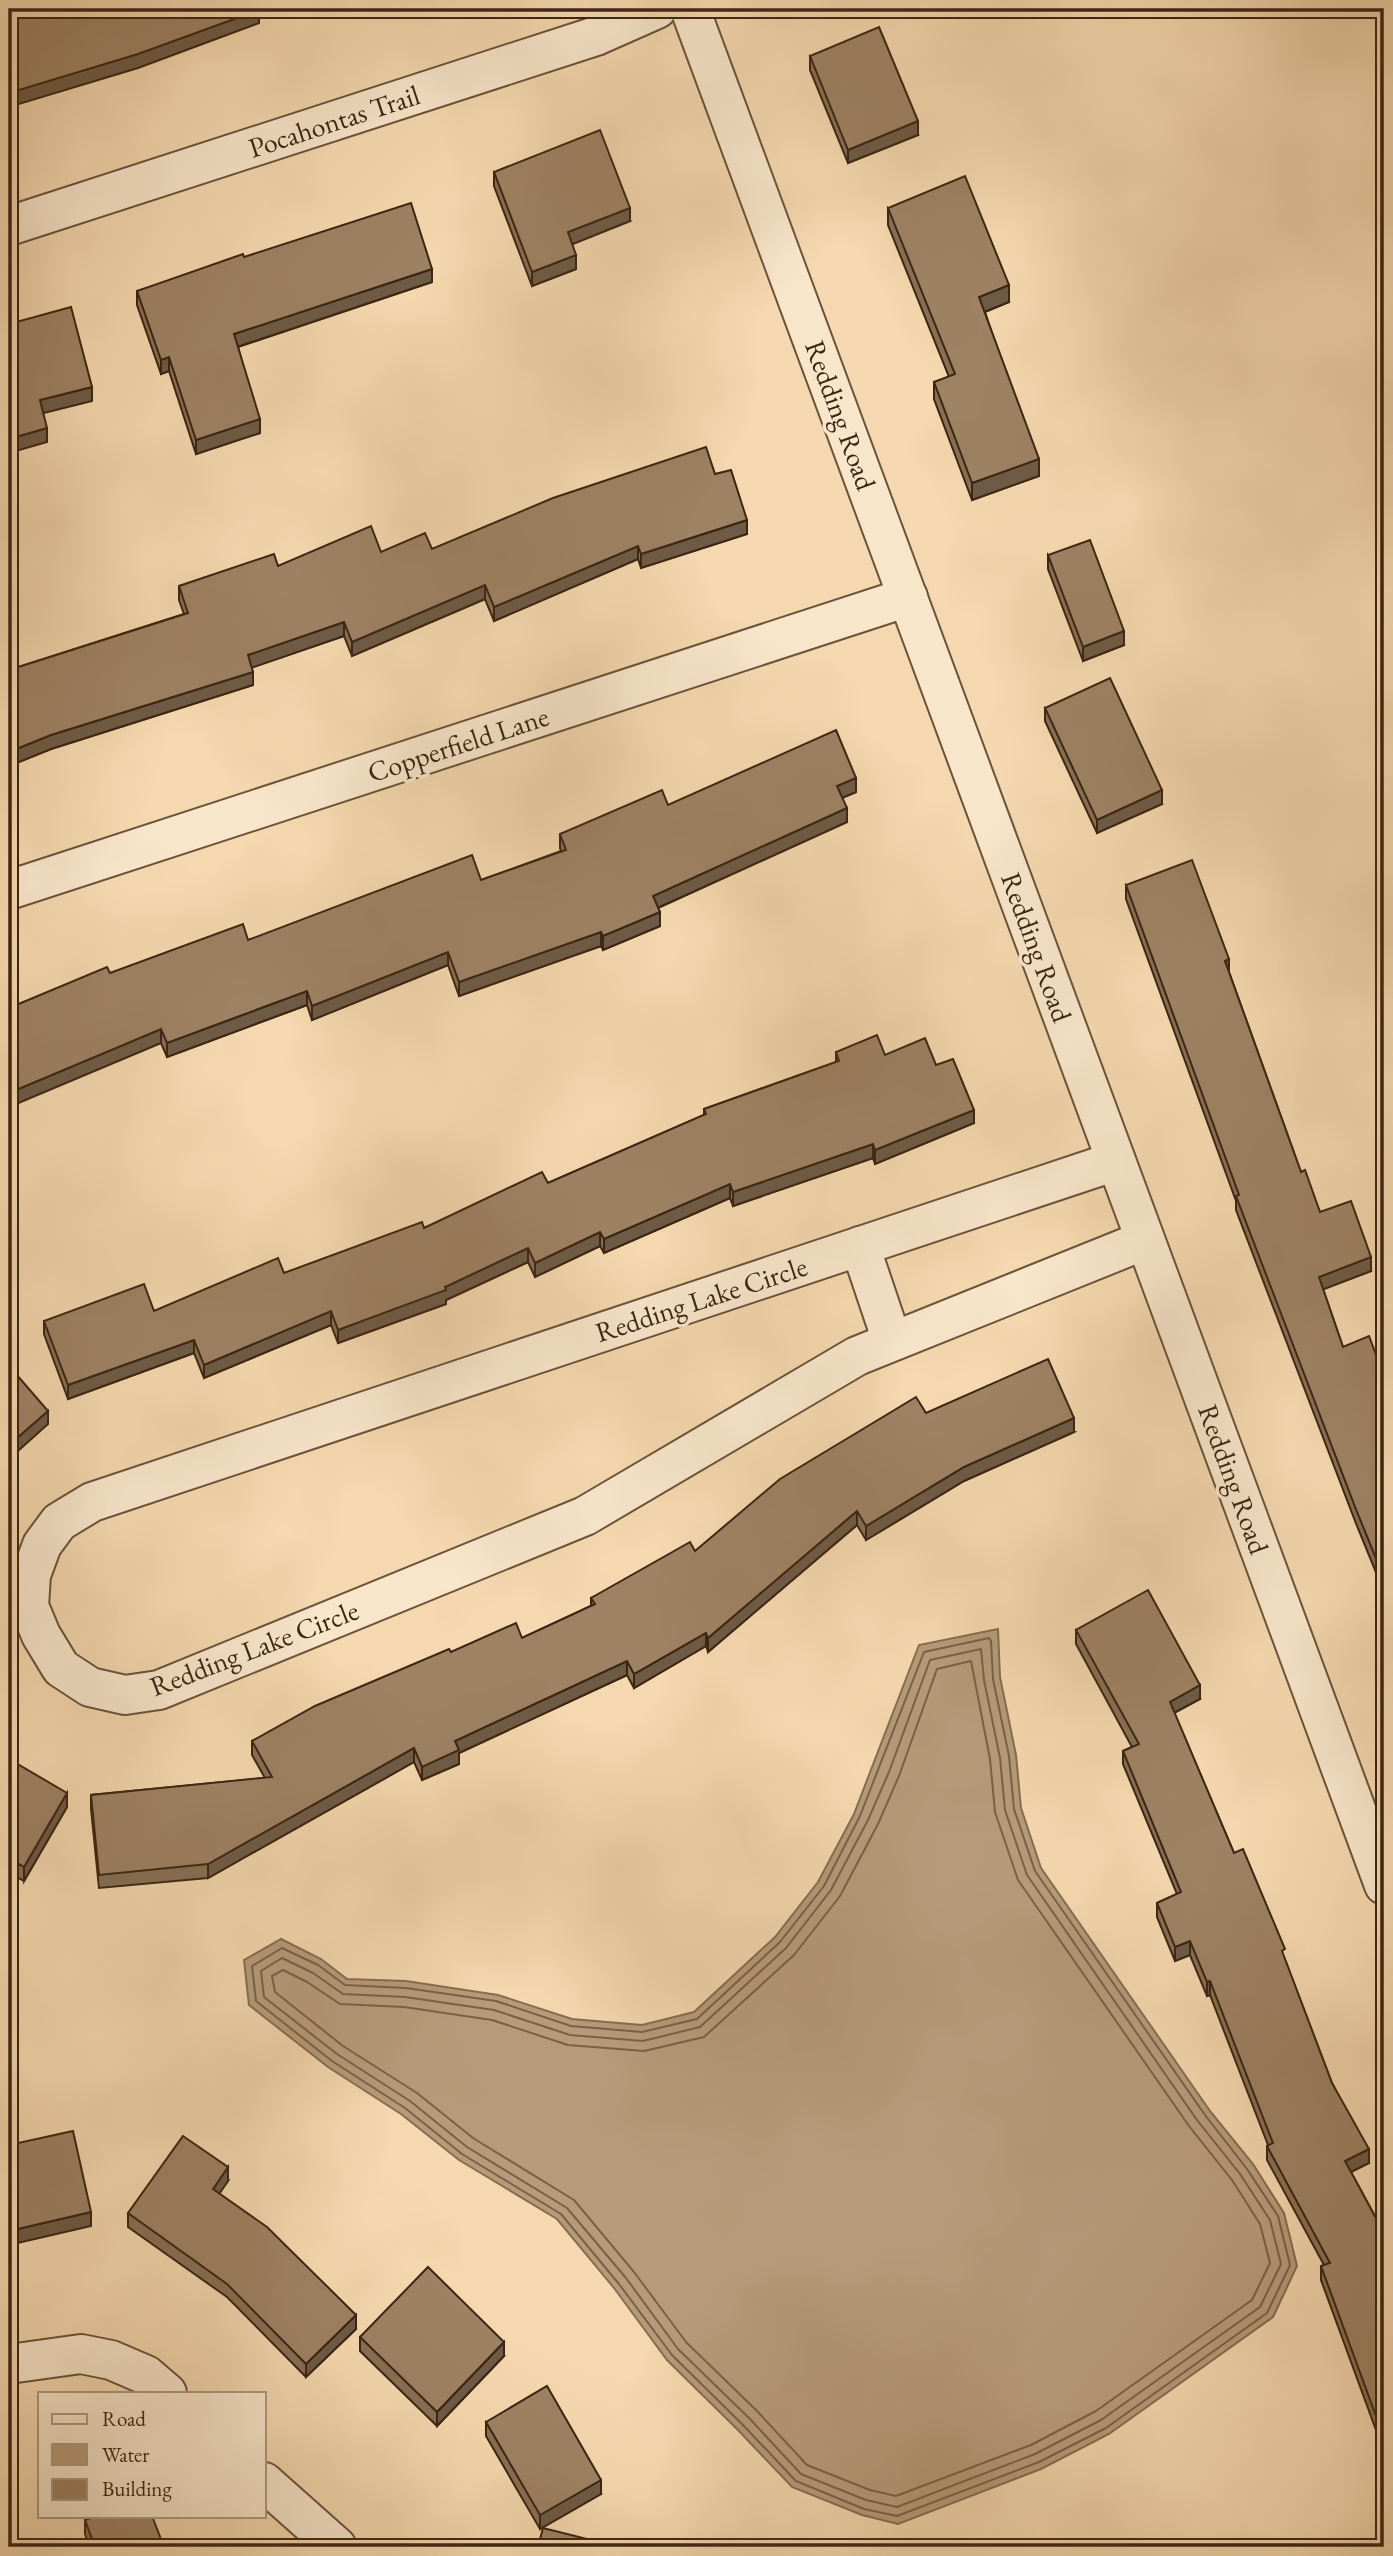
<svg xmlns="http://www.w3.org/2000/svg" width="1393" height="2556" font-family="'EB Garamond',serif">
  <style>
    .water { fill: #b69b7a; stroke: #866c51; stroke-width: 2 }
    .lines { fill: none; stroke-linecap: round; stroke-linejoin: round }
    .shore { stroke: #7a6046; stroke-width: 2 }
    .street-casing { stroke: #6b523a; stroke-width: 42 }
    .street { stroke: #f8e6cb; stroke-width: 38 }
    .wall { fill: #877056; stroke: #3d2513; stroke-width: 2 }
    .shaded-wall { fill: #6e5b46; stroke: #3d2513; stroke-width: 2 }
    .building { fill: #9d8264; stroke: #3d2513; stroke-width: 2 }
    .labels { text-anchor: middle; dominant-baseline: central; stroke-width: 7; stroke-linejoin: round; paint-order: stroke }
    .street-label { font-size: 28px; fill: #3d2513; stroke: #f8e6cb }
  </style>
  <rect width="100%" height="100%" fill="#f5d8af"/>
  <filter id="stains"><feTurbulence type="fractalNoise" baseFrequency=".00286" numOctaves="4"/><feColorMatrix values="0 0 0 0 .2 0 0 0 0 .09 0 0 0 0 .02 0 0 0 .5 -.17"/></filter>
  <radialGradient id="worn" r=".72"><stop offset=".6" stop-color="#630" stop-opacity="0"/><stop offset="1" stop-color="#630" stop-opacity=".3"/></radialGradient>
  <!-- water -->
  <path class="water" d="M998 1629 1000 1677 1016 1755 1021 1808 1041 1868 1210 2111 1253 2164 1284 2213 1297 2266 1273 2317 1109 2434 1041 2469 898 2524 862 2515 792 2487 738 2430 667 2360 614 2288 557 2219 459 2160 401 2114 328 2067 249 2005 244 1960 281 1939 321 1959 347 1979 406 1981 498 1995 572 2019 642 2025 694 2012 775 1937 818 1882 854 1814 919 1645Z"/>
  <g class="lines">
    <!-- shore -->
    <g class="shore">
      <path d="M989 1638 991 1641 993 1679 1009 1756 1014 1809 1035 1871 1205 2115 1247 2169 1278 2216 1290 2265 1267 2313 1106 2428 1039 2462 897 2516 864 2509 796 2481 743 2425 672 2355 619 2284 561 2214 462 2154 405 2108 332 2061 256 2001 252 1966 282 1948 318 1965 345 1985 406 1988 496 2001 571 2026 642 2032 697 2019 780 1942 824 1886 860 1816 924 1652Z"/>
      <path d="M981 1649 984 1680 1000 1758 1005 1810 1027 1875 1197 2120 1240 2174 1270 2220 1281 2264 1260 2307 1101 2420 1035 2454 897 2507 866 2500 801 2474 750 2419 678 2349 626 2278 567 2208 467 2147 410 2101 337 2054 264 1997 261 1971 282 1958 313 1973 343 1994 405 1997 494 2010 570 2035 643 2041 700 2027 786 1948 831 1890 868 1820 889 1772 930 1660Z"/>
      <path d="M971 1661 990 1759 995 1812 1018 1880 1189 2126 1232 2180 1260 2224 1270 2263 1252 2300 1096 2411 1031 2445 896 2496 870 2490 807 2465 757 2411 686 2342 634 2272 574 2200 473 2138 417 2093 343 2046 275 1992 272 1976 283 1970 307 1982 340 2004 404 2007 492 2020 568 2045 644 2051 704 2037 794 1955 840 1896 878 1824 899 1776 937 1669Z"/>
    </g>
    <!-- street casing -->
    <g class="street-casing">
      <g id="street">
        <path d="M690 9 1384 1885"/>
        <path d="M9 226 596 36 657 9"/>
        <path d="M9 890 908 597"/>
        <path d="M1116 1161 92 1502 59 1522 42 1545 31 1575 29 1606 41 1635 61 1668 90 1687 125 1695 159 1690 585 1516 857 1356 1145 1240"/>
        <path d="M860 1246 892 1341"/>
        <path d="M9 2364 81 2354 111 2360 146 2375 167 2393"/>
        <path d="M264 2482 337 2547"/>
      </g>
    </g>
    <!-- street -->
    <use href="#street" class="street"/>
  </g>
  <!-- wall -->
  <g class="wall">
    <path d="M810 56 918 135 848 163 810 70Z"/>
    <path d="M494 172 630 221 572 244 576 269 532 286 494 186Z"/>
    <path d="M888 208 1009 302 985 312 1039 476 972 500 934 399V382L949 377 888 225Z"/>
    <path d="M244 257 432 282 238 347 260 433 196 454 169 371 161 374 137 305V291Z"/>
    <path d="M715 474 747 534 641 568 638 559 494 621 485 599 352 656 344 636 252 667 253 685 51 749 9 766V670L184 614 179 600V586L278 566 381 552 432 549Z"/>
    <path d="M1048 555 1124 645 1083 661 1048 569Z"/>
    <path d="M1045 708 1162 804 1097 833 1045 721Z"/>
    <path d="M856 792 842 798 847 822 658 908 660 926 603 950 601 946 459 996 448 965 312 1020 307 1005 167 1057 161 1043 110 973 248 940 481 880 561 851 560 848V834L668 805Z"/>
    <path d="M1126 885 1229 972 1301 1172 1320 1212 1371 1271 1323 1289 1343 1347 1384 1376V1592L1357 1526 1236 1210V1201L1126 899Z"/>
    <path d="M836 1052 885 1055 936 1065 974 1123 875 1164 873 1158 733 1206 730 1198 604 1253 600 1246 535 1277 528 1262 446 1300V1304L338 1343 331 1325 204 1378 194 1353 68 1399 44 1334V1321L154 1311 284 1273 424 1228 548 1183 704 1115V1109L836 1062Z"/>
    <path d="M926 1413 1074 1432 964 1481 866 1540 857 1525 708 1652 706 1646 634 1688 627 1675 459 1753V1764L422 1780 414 1762 208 1878 99 1888 91 1809V1795L265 1778 252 1755V1741L451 1652 522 1638 591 1606V1598L695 1551Z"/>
    <path d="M1076 1630 1200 1699 1174 1713 1234 1853 1285 1960 1332 2083 1369 2163 1351 2172 1384 2233V2452L1321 2280V2266L1324 2265 1267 2160V2146L1268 2145 1210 1995 1207 1996 1190 1955 1175 1961 1157 1917V1903L1177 1894 1123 1764V1751L1132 1747 1076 1644Z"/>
    <path d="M9 1759 67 1807 24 1881 9 1872Z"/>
    <path d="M228 2181 219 2193 356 2329 306 2377 227 2297 128 2227V2213Z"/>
    <path d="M360 2337 504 2356 437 2426 360 2351Z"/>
    <path d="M486 2422 601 2494 540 2529 486 2436Z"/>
    <path d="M85 2520 164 2547H90L85 2534Z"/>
  </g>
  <!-- shaded-wall -->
  <g class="shaded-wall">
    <path d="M259 10V23L138 68 9 107V93Z"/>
    <path d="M918 121V135L848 163V150Z"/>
    <path d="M630 208V221L568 246V232Z"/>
    <path d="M576 255V269L532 286V272Z"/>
    <path d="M432 269V282L234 348V334Z"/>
    <path d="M1009 285V302L979 314V297Z"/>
    <path d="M169 357V371L161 374V360Z"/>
    <path d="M92 387V401L40 414V400Z"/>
    <path d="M260 419V433L196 454V440Z"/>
    <path d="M47 428V442L9 453V439Z"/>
    <path d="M1039 459V476L972 500V483Z"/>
    <path d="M747 520V534L641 568V554Z"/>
    <path d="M638 546V559L494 621V607Z"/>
    <path d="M485 585V599L352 656V642Z"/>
    <path d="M344 622V636L248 669V655Z"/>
    <path d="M1124 631V645L1083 661V647Z"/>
    <path d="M253 672V685L51 749 9 766V752L51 735Z"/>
    <path d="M856 778V792L837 800V786Z"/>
    <path d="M1162 790V804L1097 833V820Z"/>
    <path d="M847 808V822L653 910V896Z"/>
    <path d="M660 912V926L603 950V936Z"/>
    <path d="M601 932V946L459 996V982Z"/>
    <path d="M448 952V965L312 1020V1006Z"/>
    <path d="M1229 959V973L1225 961Z"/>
    <path d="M307 991V1005L167 1057V1043Z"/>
    <path d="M161 1029V1043L9 1107V1093Z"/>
    <path d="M974 1110V1123L875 1164V1150Z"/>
    <path d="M873 1144V1158L733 1206V1192Z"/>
    <path d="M730 1184V1198L604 1253V1239Z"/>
    <path d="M600 1232V1246L535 1277V1263Z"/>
    <path d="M528 1248V1262L446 1300V1304L338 1343V1330L445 1287Z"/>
    <path d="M1371 1257V1271L1319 1291V1277Z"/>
    <path d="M331 1311V1325L204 1378V1365Z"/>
    <path d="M194 1340V1353L68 1399V1385Z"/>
    <path d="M48 1411V1424L9 1459V1445Z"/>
    <path d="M1074 1418V1432L964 1481 866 1540V1526L964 1467Z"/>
    <path d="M857 1511V1525L708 1652V1638Z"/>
    <path d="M706 1633V1646L634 1688V1674Z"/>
    <path d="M627 1661V1675L459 1753V1764L422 1780V1767L455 1741Z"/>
    <path d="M1200 1685V1699L1170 1715V1702Z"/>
    <path d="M414 1748V1762L208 1878V1864Z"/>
    <path d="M67 1793V1807L24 1881V1867Z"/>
    <path d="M1190 1941V1955L1175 1961V1947Z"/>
    <path d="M1210 1981V1995L1207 1996V1982Z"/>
    <path d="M1369 2149V2163L1345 2175V2161Z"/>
    <path d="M228 2167V2181L213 2203V2189Z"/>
    <path d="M91 2212V2226L9 2245V2231Z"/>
    <path d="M356 2315V2329L306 2377V2364Z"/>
    <path d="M504 2342V2356L437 2426V2412Z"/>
    <path d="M601 2480V2494L540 2529V2515Z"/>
  </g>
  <!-- building -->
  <g class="building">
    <path d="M9 9H259V10L138 54 9 93Z"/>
    <path d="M879 27 918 121 848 150 810 56Z"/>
    <path d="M600 130 630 208 568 232 576 255 532 272 494 172Z"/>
    <path d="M965 176 1009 285 979 297 1039 459 972 483 934 382 955 374 888 208Z"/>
    <path d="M411 203 432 269 234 334 260 419 196 440 169 357 161 360 137 291 243 254 244 257Z"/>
    <path d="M71 307 92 387 40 400 47 428 9 439V324Z"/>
    <path d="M706 447 715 474 731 470 747 520 641 554 638 546 494 607 485 585 352 642 344 622 248 655 253 672 51 735 9 752V670L188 613 179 586 274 554 278 566 371 526 381 552 425 533 432 549 553 498Z"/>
    <path d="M1090 540 1124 631 1083 647 1048 555Z"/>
    <path d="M1110 678 1162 790 1097 820 1045 708Z"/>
    <path d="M836 730 856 778 837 786 847 808 653 896 660 912 603 936 601 932 459 982 448 952 312 1006 307 991 167 1043 161 1029 9 1093V1008L107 967 110 973 243 924 248 940 472 855 481 880 566 850 560 834 662 790 668 805Z"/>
    <path d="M1192 860 1229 959 1225 961 1301 1172 1305 1170 1320 1212 1351 1201 1371 1257 1319 1277 1343 1347 1369 1336 1384 1376V1578L1357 1512 1236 1196 1239 1195 1126 885Z"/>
    <path d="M877 1035 885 1055 925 1038 936 1065 953 1059 974 1110 875 1150 873 1144 733 1192 730 1184 604 1239 600 1232 535 1263 528 1248 445 1287 446 1290 338 1330 331 1311 204 1365 194 1340 68 1385 44 1321 144 1284 154 1311 278 1258 284 1273 422 1222 424 1228 542 1172 548 1183 706 1114 704 1109 839 1061 836 1052Z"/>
    <path d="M1048 1359 1074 1418 964 1467 866 1526 857 1511 708 1638 706 1633 634 1674 627 1661 455 1741 459 1750 422 1767 414 1748 208 1864 99 1875 91 1795 272 1777 252 1741 315 1706 449 1649 451 1652 516 1623 522 1638 595 1604 591 1598 690 1542 695 1551 780 1479 916 1397 926 1413Z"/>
    <path d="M9 1366 48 1411 9 1445Z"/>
    <path d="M1148 1590 1200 1685 1170 1702 1234 1853 1243 1849 1285 1949 1282 1951 1332 2083 1369 2149 1345 2161 1384 2233V2438L1321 2266 1330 2263 1267 2146 1273 2143 1210 1981 1207 1982 1190 1941 1175 1947 1157 1903 1181 1892 1123 1751 1139 1744 1076 1630Z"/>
    <path d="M9 1759 67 1793 24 1867 9 1858Z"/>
    <path d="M73 2131 91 2212 9 2231V2145Z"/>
    <path d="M183 2136 228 2167 213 2189 267 2227 356 2315 306 2364 227 2284 128 2213Z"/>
    <path d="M428 2267 504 2342 437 2412 360 2337Z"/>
    <path d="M547 2386 601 2480 540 2515 486 2422Z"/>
    <path d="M96 2516H152L164 2547H95L85 2520Z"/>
    <path d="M543 2528 615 2546V2547H538Z"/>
  </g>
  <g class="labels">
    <!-- street labels -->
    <g class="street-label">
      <text transform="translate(334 121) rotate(-18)">Pocahontas Trail</text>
      <text transform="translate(841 415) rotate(70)">Redding Road</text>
      <text transform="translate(458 744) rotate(-18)">Copperfield Lane</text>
      <text transform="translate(1037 947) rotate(70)">Redding Road</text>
      <text transform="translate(701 1299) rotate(-18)">Redding Lake Circle</text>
      <text transform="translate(1234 1479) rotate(70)">Redding Road</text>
      <text transform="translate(254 1648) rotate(-21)">Redding Lake Circle</text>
    </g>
  </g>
  <!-- margin -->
  <rect width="1393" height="2556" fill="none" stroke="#f5d8af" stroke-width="35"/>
  <rect x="10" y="10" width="1372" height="2535" fill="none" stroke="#3d2513" stroke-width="3.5"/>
  <rect x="18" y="18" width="1358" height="2521" fill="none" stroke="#3d2513" stroke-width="2"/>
  <!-- legend -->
  <rect x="38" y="2392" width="228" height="126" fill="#f8e6cb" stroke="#ad9981" stroke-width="2"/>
  <rect x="52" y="2414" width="35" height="10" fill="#f8e6cb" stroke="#ad9981" stroke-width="2"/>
  <text x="102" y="2426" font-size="21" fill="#3d2513">Road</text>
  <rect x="52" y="2444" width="35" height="21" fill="#b69b7a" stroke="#ad9981" stroke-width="2"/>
  <text x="102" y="2462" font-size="21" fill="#3d2513">Water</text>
  <rect x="52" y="2479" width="35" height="21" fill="#9d8264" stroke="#ad9981" stroke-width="2"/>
  <text x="102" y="2496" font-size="21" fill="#3d2513">Building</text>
  <rect width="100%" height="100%" filter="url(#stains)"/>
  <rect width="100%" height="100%" fill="url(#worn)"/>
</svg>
